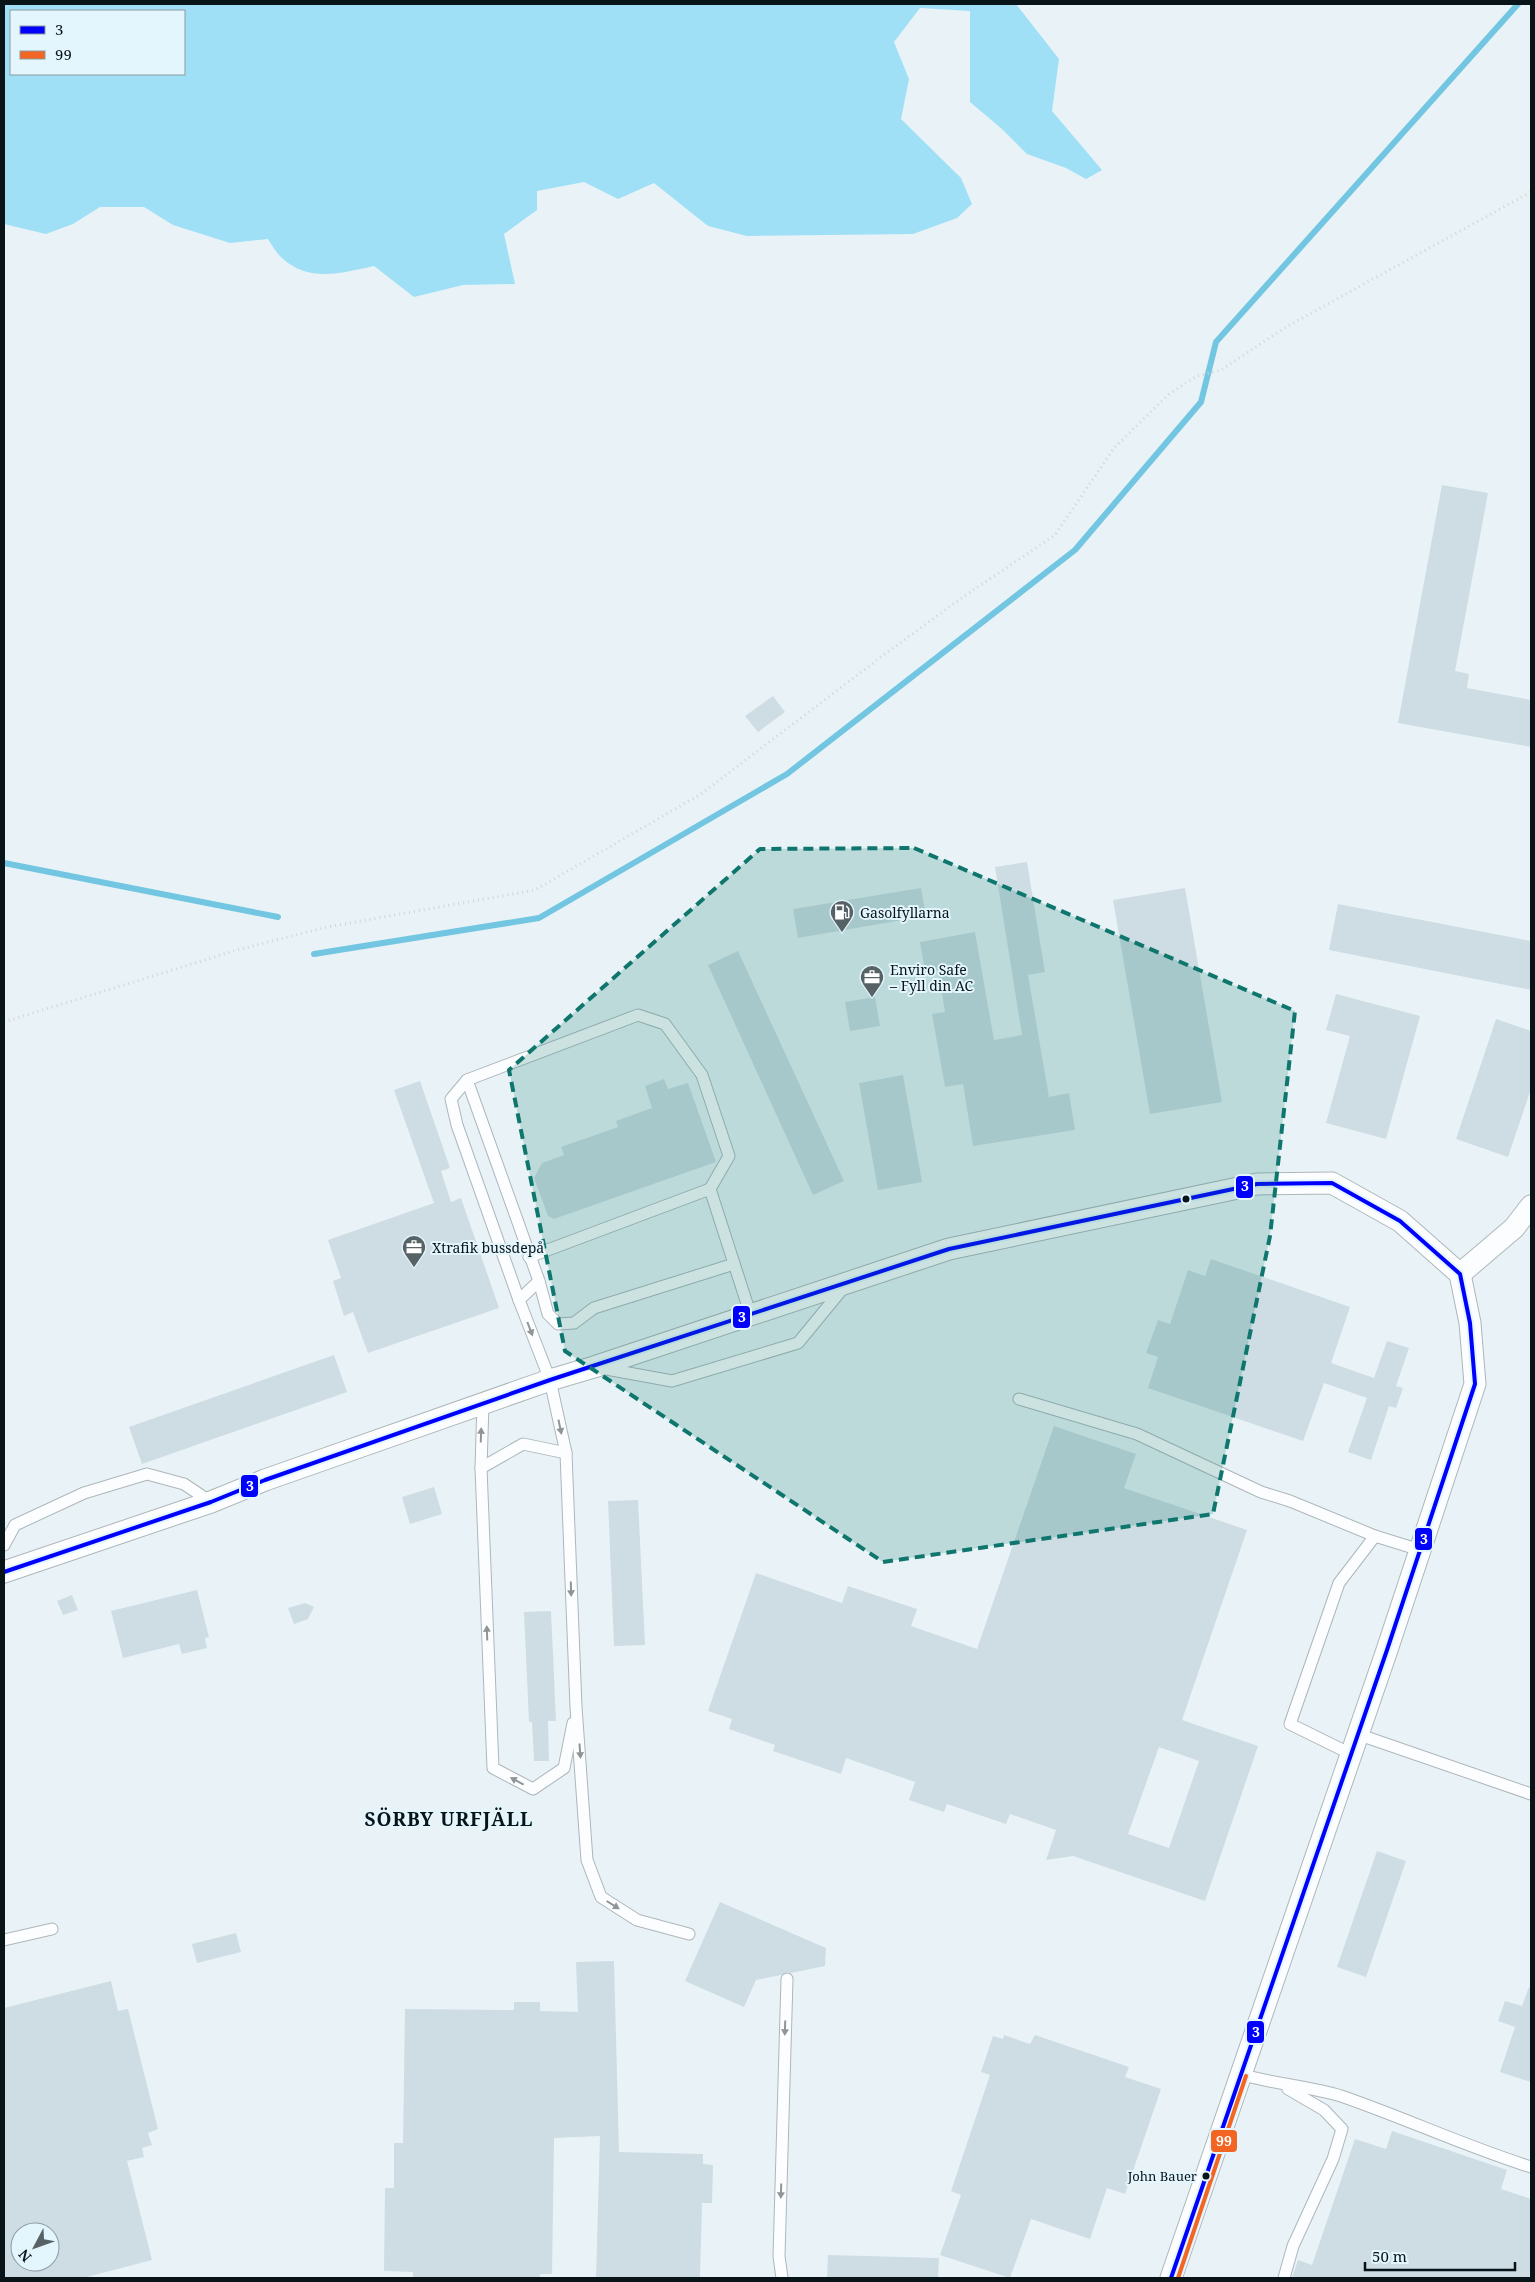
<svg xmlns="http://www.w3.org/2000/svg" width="1535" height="2282" font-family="'Noto Serif',serif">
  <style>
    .green { fill: #9fe0f6; fill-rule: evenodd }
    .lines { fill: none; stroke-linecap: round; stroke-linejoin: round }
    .stream { stroke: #73c6e1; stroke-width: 6 }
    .building { fill: #cddde3; fill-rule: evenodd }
    .service-casing { stroke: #adb7bb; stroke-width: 13 }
    .minor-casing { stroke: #adb7bb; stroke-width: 23 }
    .path { stroke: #d1d4d5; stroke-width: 3; stroke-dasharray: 1 4; stroke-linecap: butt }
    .service { stroke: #fcfdfe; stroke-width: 11 }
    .minor { stroke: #fcfdfe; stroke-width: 21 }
    .bus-1-casing { stroke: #e3f5fd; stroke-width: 8 }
    .bus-2-casing { stroke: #e3f5fd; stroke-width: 8 }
    .bus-1 { stroke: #00f; stroke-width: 4 }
    .bus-2 { stroke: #f26522; stroke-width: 4 }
    .oneway { fill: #8f9496 }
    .marked { fill: #0f766e; fill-opacity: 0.2; stroke: #0f766e; stroke-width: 4; stroke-dasharray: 10 6; stroke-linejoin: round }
    .bus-dot { fill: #091418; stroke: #e3f5fd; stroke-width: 2 }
    .labels { text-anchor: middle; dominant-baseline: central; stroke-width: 4; stroke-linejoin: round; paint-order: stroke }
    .bus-label { font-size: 13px; fill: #091418; stroke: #e3f5fd; text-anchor: end }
    .poi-label { font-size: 14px; fill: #091418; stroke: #e3f5fd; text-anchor: start }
    .district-label { font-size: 19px; font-weight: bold; letter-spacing: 1px; fill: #091418; stroke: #e3f5fd }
    .line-badge { stroke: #e3f5fd; stroke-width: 2 }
    .badge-label { font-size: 14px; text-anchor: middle; font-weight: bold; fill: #fff }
  </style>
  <rect width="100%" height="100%" fill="#e9f3f7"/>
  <!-- green -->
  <path class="green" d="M4 4H1016L1059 59 1052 111 1102 170 1086 179 1066 168 1027 154 1002 129 970 102V11L920 8 894 42 909 79 901 119 961 178 972 204 957 218 913 234 747 236 708 226 654 183 618 199 584 182 537 191V210L504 234 515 284 463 285 414 297 374 266C342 273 309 283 282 258 276 253 272 245 268 239L230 243 173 225 144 207H100L73 224 46 234 4 224ZM11 11H184V74H11Z"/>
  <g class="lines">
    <!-- stream -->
    <g class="stream">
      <path d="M4 863 278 917"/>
      <path d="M314 954 539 918 787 774 1075 550 1201 402 1216 342 1518 4"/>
    </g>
  </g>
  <!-- building -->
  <g class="building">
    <path d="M1442 485 1488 493 1455 671 1469 674 1467 688 1531 700V747L1398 723Z"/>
    <path d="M773 696 785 712 758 732 745 716Z"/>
    <path d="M1027 862 1045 972 1028 975 1049 1097 1069 1093 1075 1130 973 1146 963 1084 945 1087 932 1014 945 1012 938 970 925 972 920 942 975 932 994 1040 1022 1035 995 867Z"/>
    <path d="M921 888 926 916 798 938 793 909Z"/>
    <path d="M1185 888 1222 1102 1150 1114 1113 900Z"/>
    <path d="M1338 904 1531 941V990L1329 950Z"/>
    <path d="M738 951 844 1181 813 1195 708 965Z"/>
    <path d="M1336 994 1420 1016 1386 1139 1326 1123 1350 1036 1326 1030Z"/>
    <path d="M875 997 880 1026 850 1031 845 1002Z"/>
    <path d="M1496 1019 1531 1031V1089L1508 1157 1456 1139Z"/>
    <path d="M903 1075 922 1182 878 1190 859 1083Z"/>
    <path d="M664 1079 668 1089 688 1083 716 1162 554 1219 548 1216 534 1178 542 1163 564 1155 561 1147 618 1127 616 1121 652 1108 645 1086Z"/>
    <path d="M420 1081 450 1168 441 1171 451 1202 461 1198 499 1308 368 1353 353 1312 344 1316 333 1281 341 1278 328 1240 434 1203 394 1090Z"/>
    <path d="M1211 1259 1350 1307 1331 1363 1374 1378 1387 1341 1409 1348 1396 1386 1403 1388 1396 1408 1389 1406 1371 1460 1348 1452 1367 1398 1324 1383 1303 1441 1148 1388 1158 1357 1146 1353 1158 1320 1170 1324 1188 1270 1205 1276Z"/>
    <path d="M334 1355 347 1392 142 1464 129 1427Z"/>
    <path d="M1054 1426 1136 1454 1124 1488 1247 1530 1182 1720 1258 1746 1205 1901 1073 1856 1046 1860 1056 1830 1010 1814 1006 1824 947 1804 944 1812 909 1800 915 1782 846 1758 841 1774 773 1751 775 1745 729 1729 732 1719 708 1711 756 1573 842 1603 848 1586 917 1609 911 1626 977 1649ZM1159 1747 1199 1761 1169 1848 1128 1834Z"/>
    <path d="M434 1487 442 1514 410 1524 402 1497Z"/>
    <path d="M638 1500 645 1645 614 1646 608 1501Z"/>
    <path d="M197 1590 209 1637 205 1638 207 1648 182 1654 179 1644 123 1658 111 1611Z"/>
    <path d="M72 1595 78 1610 63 1615 57 1601Z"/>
    <path d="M305 1603 314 1607 308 1619 294 1624 288 1608Z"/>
    <path d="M551 1611 556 1721H548L549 1761H534L532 1722H529L524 1612Z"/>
    <path d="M1377 1851 1406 1861 1366 1977 1337 1967Z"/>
    <path d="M720 1902 826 1948 825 1966 791 1973 787 1972 781 1975 756 1980 744 2007 685 1981Z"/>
    <path d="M236 1933 241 1952 197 1963 192 1944Z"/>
    <path d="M614 1961 619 2152 703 2154V2164L713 2165 712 2203H702L700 2278H596L600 2136 554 2138 552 2274H540V2278H413V2272L384 2271 385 2188H394V2143H403L405 2009 514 2010V2002H540V2011L578 2012 576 1962Z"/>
    <path d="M111 1981 118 2011 128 2009 158 2129 148 2133 152 2145 142 2148 144 2157 127 2161 152 2260 83 2278H4V2008ZM20 2232H50V2262H20Z"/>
    <path d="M1529 1987 1531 1988V2082L1500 2072 1515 2027 1498 2021 1505 2001 1522 2006Z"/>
    <path d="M1004 2035 1030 2044 1035 2035 1129 2067 1125 2077 1161 2089 1125 2194 1107 2188 1090 2239 1031 2219 1010 2278 940 2255 961 2195 951 2191 990 2075 981 2072 993 2036 1003 2039Z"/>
    <path d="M1392 2131 1507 2170 1501 2189 1531 2199V2278H1292L1298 2260 1312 2265 1355 2139 1386 2149Z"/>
    <path d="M828 2255 939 2258 938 2278H827Z"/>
  </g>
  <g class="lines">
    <!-- service casing -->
    <g class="service-casing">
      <g id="service">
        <path d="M467 1080 539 1281 519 1300 550 1380 566 1453 576 1707 587 1860 601 1897 637 1920 689 1934"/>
        <path d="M529 1257 710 1189 750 1313"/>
        <path d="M539 1281 548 1314 558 1324 574 1323 594 1308 734 1264"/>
        <path d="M519 1300 457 1125 451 1099 467 1080 638 1015 665 1024 702 1075 729 1156 710 1189"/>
        <path d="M601 1368 672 1381 798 1343 844 1287"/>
        <path d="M1019 1399 1137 1434 1261 1492 1290 1501 1375 1536"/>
        <path d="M483 1403 481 1468 493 1768 533 1789 564 1768 573 1723"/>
        <path d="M481 1468 523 1444 566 1453"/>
        <path d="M4 1545 15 1525 84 1493 147 1474 184 1484 211 1502"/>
        <path d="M1357 1734 1531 1794"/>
        <path d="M1351 1754 1290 1724 1339 1583 1375 1536 1420 1550"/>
        <path d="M4 1940 52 1929"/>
        <path d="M1240 2074C1273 2084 1308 2086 1341 2096 1405 2118 1467 2147 1531 2167"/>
        <path d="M782 2278 779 2256 787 1979"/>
        <path d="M1284 2278 1293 2246 1333 2159 1342 2129 1324 2110 1288 2089"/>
      </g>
    </g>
    <!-- minor casing -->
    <g class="minor-casing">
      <g id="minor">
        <path d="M1460 1274 1514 1228 1531 1206"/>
        <path d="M4 1572 211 1502 265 1480 550 1380 594 1367 949 1249 1257 1184 1332 1183 1400 1221 1460 1274 1470 1323 1475 1384 1387 1650 1171 2278"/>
      </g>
    </g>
    <!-- path -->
    <path class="path" d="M4 1022 237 950 327 927 535 890 701 794 885 654 963 597 1055 535 1114 448 1169 394 1197 376 1221 370 1286 327 1531 192"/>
    <!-- service -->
    <use href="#service" class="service"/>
    <!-- minor -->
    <use href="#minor" class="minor"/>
    <!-- bus-1 casing -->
    <g class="bus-1-casing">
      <path id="bus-1" d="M4 1572 211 1502 265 1480 550 1380 949 1249 1257 1184 1332 1183 1400 1221 1460 1274 1470 1323 1475 1384 1387 1650 1171 2278"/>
    </g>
    <!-- bus-2 casing -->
    <g class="bus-2-casing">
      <path id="bus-2" d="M1178 2278 1246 2076"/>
    </g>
    <!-- bus-1 -->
    <use href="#bus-1" class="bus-1"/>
    <!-- bus-2 -->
    <use href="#bus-2" class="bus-2"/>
  </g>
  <!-- one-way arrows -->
  <defs><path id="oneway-solid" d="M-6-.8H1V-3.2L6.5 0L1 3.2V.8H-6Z" transform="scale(1.25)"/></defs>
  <g class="oneway">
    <use href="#oneway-solid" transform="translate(530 1329) rotate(69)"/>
    <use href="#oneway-solid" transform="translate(560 1427) rotate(78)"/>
    <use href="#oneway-solid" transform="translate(481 1435) rotate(-88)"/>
    <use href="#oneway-solid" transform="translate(571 1589) rotate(88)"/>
    <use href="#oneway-solid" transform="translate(487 1633) rotate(-92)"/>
    <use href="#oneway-solid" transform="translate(580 1751) rotate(86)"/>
    <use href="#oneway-solid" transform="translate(517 1781) rotate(-152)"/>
    <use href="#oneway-solid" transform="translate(613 1905) rotate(32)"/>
    <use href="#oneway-solid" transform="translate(785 2028) rotate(92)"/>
    <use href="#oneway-solid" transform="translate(781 2191) rotate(92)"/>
  </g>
  <!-- marked area -->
  <path class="marked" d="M914 848 1295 1011 1270 1236 1213 1514 883 1562 565 1351 509 1070 760 849Z"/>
  <!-- icons -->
  <defs>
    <g id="fuel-pin" transform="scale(1.25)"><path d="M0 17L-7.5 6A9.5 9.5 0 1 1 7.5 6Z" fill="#576266" stroke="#e3f5fd"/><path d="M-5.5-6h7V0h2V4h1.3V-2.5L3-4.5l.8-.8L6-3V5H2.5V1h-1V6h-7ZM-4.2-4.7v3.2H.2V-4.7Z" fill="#fff"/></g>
    <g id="office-pin" transform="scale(1.25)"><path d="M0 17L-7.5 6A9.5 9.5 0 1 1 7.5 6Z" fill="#576266" stroke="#e3f5fd"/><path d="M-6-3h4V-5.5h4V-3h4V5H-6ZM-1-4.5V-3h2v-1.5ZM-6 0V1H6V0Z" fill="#fff"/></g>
  </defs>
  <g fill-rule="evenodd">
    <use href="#fuel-pin" x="842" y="912"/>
    <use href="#office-pin" x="872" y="977"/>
    <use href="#office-pin" x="414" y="1247"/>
  </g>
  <!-- markers -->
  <g class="bus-dot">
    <circle cx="1186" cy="1199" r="4.5"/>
    <circle cx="1206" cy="2176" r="4.5"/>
  </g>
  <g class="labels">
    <!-- bus labels -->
    <g class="bus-label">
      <text x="1197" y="2176">John Bauer</text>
    </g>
    <!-- poi labels -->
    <g class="poi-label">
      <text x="860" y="912">Gasolfyllarna</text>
      <text x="890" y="969">Enviro Safe<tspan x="890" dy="16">– Fyll din AC</tspan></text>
      <text x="432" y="1247">Xtrafik bussdepå</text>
    </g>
    <!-- district labels -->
    <g class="district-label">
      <text x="449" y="1819">SÖRBY URFJÄLL</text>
    </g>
  </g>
  <g class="line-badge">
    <rect x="1235" y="1175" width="19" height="24" rx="5" fill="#00f"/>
    <rect x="732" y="1305" width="19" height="24" rx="5" fill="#00f"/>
    <rect x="240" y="1474" width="19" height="24" rx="5" fill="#00f"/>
    <rect x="1414" y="1527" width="19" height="24" rx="5" fill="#00f"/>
    <rect x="1246" y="2020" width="19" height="24" rx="5" fill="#00f"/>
    <rect x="1210" y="2129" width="28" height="24" rx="5" fill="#f26522"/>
  </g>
  <g class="badge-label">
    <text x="1245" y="1191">3</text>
    <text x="742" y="1322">3</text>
    <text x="250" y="1491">3</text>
    <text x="1424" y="1544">3</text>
    <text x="1256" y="2037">3</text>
    <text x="1224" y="2146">99</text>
  </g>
  <!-- border -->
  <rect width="1535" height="2282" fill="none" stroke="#091418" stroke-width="10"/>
  <!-- legend -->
  <rect x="10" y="10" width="175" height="65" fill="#e3f5fd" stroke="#8c9ba1"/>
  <rect x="20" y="26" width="25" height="8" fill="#0000ff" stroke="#8c9ba1"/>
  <text x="55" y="35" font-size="15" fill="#091418">3</text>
  <rect x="20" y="51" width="25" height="8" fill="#f26522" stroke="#8c9ba1"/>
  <text x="55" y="60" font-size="15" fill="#091418">99</text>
  <!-- north arrow -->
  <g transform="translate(35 2247) rotate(229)"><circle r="24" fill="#e3f5fd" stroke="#8c9ba1"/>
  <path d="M0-4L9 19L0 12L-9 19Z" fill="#576266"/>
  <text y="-8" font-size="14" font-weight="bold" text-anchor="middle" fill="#091418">N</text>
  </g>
  <!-- scale -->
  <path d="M1365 2262v8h150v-8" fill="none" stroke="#091418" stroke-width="2.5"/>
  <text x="1372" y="2262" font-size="15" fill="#091418" stroke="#e3f5fd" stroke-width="4" paint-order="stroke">50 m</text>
</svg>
